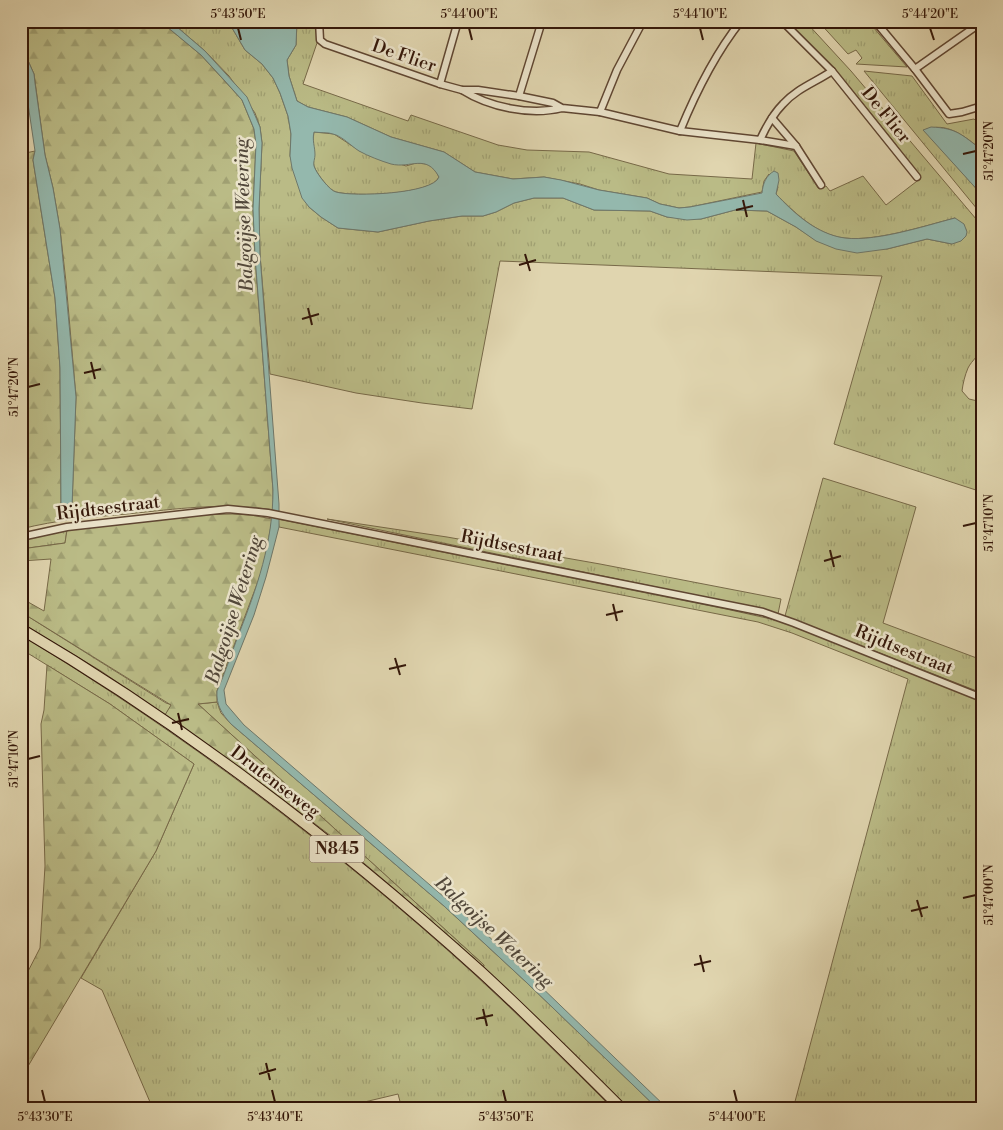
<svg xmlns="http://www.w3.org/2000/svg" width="1003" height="1130" font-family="'Libre Bodoni',serif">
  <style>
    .grass { fill: url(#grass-tufts); stroke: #776948 }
    .forest { fill: url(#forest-firs); stroke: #776948 }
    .water { fill: #94b8ad; stroke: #6e786b; fill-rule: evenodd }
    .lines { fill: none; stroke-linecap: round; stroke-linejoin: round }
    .street-casing { stroke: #5f4632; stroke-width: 9 }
    .primary-casing { stroke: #341709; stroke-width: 12 }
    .street { stroke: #ebe4cb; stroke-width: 6 }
    .primary { stroke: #e0d5af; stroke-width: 10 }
    .ticks { fill: none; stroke: #341709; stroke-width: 2 }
    .labels { text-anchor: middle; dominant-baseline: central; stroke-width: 5; stroke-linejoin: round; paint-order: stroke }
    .shield { fill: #ebe4cb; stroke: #6b5443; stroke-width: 1 }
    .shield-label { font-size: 16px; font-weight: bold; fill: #341709 }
    .street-label { font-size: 18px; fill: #341709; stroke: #ebe4cb }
    .water-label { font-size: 19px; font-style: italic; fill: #51473a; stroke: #ebe4cb }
    .neatline { fill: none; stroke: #341709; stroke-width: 2 }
    .ticks-label { font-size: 12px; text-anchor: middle; fill: #341709 }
  </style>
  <defs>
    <pattern id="grass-tufts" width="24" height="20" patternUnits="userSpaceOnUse" patternTransform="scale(1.25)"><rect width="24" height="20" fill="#babb86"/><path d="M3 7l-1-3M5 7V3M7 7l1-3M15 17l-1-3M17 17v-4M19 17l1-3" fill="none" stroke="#a0a072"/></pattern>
    <pattern id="forest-firs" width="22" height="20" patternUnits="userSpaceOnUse" patternTransform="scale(1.25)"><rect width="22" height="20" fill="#babb86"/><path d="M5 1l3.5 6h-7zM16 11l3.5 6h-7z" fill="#a0a072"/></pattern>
  </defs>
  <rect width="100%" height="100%" fill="#e0d5af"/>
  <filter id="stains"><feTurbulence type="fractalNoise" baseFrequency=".004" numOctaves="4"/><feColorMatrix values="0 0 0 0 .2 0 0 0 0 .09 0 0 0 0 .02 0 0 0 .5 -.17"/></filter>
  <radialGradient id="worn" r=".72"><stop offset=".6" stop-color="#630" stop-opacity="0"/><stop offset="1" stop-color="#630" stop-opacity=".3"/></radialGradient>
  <!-- grass -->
  <g class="grass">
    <path d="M170 21H228L245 50 262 64 273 78 280 93 288 116 291 134 290 156 309 207 321 217 338 228 378 232 429 221 462 216H483L496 212 514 203 534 198H563L594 210 650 211 667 217 701 219 735 210 767 211 796 227 817 241 887 249 927 239 952 244 955 218C924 226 869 244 838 237 813 231 794 212 776 194L778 187 769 174 764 181 762 192 690 207 679 208 660 204 647 198 599 190 580 184 544 177 513 179 475 172 444 152 391 137 347 117 308 107 297 101 289 76 287 60 296 45 297 21H316L317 43 303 84 408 121 411 115 498 145 527 150 589 152 669 174 752 179 756 143 794 151 819 189 826 186 830 191 863 176 886 205 921 178C880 122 837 70 787 21H805L851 71 982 226V347C980 355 972 360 968 368 965 375 963 383 962 391L969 399 982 402V492L834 444 882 276 500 261 472 409 422 403 356 393 270 374 260 255 259 209 262 143 260 127 255 113 229 76 205 51Z"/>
    <path d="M818 21H868L907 67 856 64 862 58 856 50 848 54Z"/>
    <path d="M864 71 912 76 947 124 974 119 982 126V150C964 136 947 121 924 130L982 195V215Z"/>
    <path d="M314 132 334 134 360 151 406 166 416 163 427 164 435 169 439 177C432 195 354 197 336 192 330 191 316 173 314 166 313 164 313 135 314 132Z"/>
    <path d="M823 478 916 507 883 623 982 660V693L785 616Z"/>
    <path d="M278 519 726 609 780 621 831 640 982 700V1109H793L908 679 792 633 758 622 279 527Z"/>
    <path d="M327 519 447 537 600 564 781 599 778 614 748 606Z"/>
    <path d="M67 530 65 543 21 549V539Z"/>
    <path d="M21 612 166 703 172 705 165 715 101 671 21 623Z"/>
    <path d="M21 635C182 733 333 846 473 973 521 1017 567 1063 613 1109H402L398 1094 335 1109H153L102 990 81 978 156 851 194 764 110 704 21 649Z"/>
    <path d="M217 702 221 713 231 724 444 906 526 982 658 1109H628L483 969 484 965 198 704Z"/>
  </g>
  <!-- forest -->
  <g class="forest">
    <path d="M21 21H160L201 55 242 100 254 129 256 144 253 209 255 256 273 490V510C224 502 176 509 127 514 92 517 56 520 21 529V154L35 151 33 160 55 298 60 368 61 503 72 506 76 397 66 282 60 229 53 188 45 155 34 74 21 45Z"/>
    <path d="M232 514 251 515 272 519 271 526 263 568 217 691V702L198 704 484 965 483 968C434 923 383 878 331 836 277 794 221 754 165 715L171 705 21 612V598L44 611 51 559 21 561V549L65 543 67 530 196 515Z"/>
    <path d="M47 665 110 704 194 764 156 851 21 1078V985L40 948 45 866 41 724 44 710Z"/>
  </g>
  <!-- water -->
  <g class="water">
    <path d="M160 21H170L205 51 247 97 260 127 262 143 259 209 260 255 279 504V527L266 577 254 615 224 690 226 704 244 725 480 928 668 1109H658L526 982 444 906 231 724C222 714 216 705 217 691 225 673 231 655 238 636 257 588 273 542 273 490L255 256 253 209 256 144 254 129 242 100 224 80 201 55Z"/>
    <path d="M228 21H297L296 45 287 60 289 76 297 101 308 107 347 117 391 137 444 152 475 172 513 179 544 177 561 180 599 190 647 198 660 204 679 208 690 207 762 193C763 183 766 176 774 171L778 173 779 180 776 194C793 212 813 231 839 237 870 244 924 226 955 218L964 224 967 232 966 236 961 241 952 244 927 239 887 249 857 253 836 249 816 241 796 227 767 211 735 210 701 219 687 220 667 217 650 211 594 210 563 198H534L514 203 496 212 483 216H462L429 221 378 232 338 228 321 217 309 207 302 198 292 168 290 156 291 134 288 116 280 93 273 78 262 64 245 50ZM314 132C320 133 328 132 333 134 342 136 351 146 359 151 368 156 381 161 391 164 411 169 426 153 439 177 433 194 353 197 336 192 330 191 316 173 314 166 313 163 315 158 315 155 315 147 312 140 314 132Z"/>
    <path d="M21 45 34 74 35 83 45 155 53 188 60 229 76 397 72 507 61 504 60 368 55 298 33 160 35 151 27 97 21 72Z"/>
    <path d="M931 127C957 128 962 135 982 150V195L923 130Z"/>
  </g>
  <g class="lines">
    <!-- street casing -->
    <g class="street-casing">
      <g id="street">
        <path d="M319 21 320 40 325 44 440 84 462 90"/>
        <path d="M782 21 832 71 917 177"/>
        <path d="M875 21 915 69 949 114 962 112 982 106"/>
        <path d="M974 21 982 32"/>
        <path d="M915 69 982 22"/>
        <path d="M440 84 458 21"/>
        <path d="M519 96 542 21"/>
        <path d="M562 108C530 116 489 107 462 90H478L519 96 553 103 562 108 600 112 680 131 760 140 796 146 821 185"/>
        <path d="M600 112 617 70 643 21"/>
        <path d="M772 118 796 146"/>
        <path d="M680 131C696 92 714 55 741 21"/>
        <path d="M760 140C766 127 773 114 783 104 796 89 816 82 832 71"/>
        <path d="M21 537 67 527 228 509 268 513 763 612 794 623 982 698"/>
      </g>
    </g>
    <!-- primary casing -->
    <g class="primary-casing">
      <path id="primary" d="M21 629C186 726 338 843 480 971 529 1016 575 1062 622 1109"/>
    </g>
    <!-- street -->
    <use href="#street" class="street"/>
    <!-- primary -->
    <use href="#primary" class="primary"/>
  </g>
  <!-- ticks -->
  <path class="ticks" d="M238 28 241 40M469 28 472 40M700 28 703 40M930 28 934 40M963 154 976 151M743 200 747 217M736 210 753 206M525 254 530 271M519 265 536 260M308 308 312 325M302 319 319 314M91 362 95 379M84 373 101 369M28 387 40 384M963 526 976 523M830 550 834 567M824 561 841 556M613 604 617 621M606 615 623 611M395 658 400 675M389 669 406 665M178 713 182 730M172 723 189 719M28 759 40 756M963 898 976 895M917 900 922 917M911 911 928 907M700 955 704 972M694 965 711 961M483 1009 487 1026M476 1019 493 1015M266 1063 270 1080M259 1074 276 1069M42 1090 45 1102M272 1090 275 1102M503 1090 506 1102M734 1090 737 1102"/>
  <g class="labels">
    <!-- shield labels -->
    <rect class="shield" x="309.5" y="835.5" width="55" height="27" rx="4"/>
    <g class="shield-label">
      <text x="337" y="849">N845</text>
    </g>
    <!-- street labels -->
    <g class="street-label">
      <text transform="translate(404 56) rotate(19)">De Flier</text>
      <text transform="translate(886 115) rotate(51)">De Flier</text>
      <text transform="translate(108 508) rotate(-7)">Rijdtsestraat</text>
      <text transform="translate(512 546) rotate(11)">Rijdtsestraat</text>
      <text transform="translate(904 650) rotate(22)">Rijdtsestraat</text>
      <text transform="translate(275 782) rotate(37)">Drutenseweg</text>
    </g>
    <!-- water labels -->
    <g class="water-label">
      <text transform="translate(244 215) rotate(-92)">Balgoijse Wetering</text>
      <text transform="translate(234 610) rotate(-73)">Balgoijse Wetering</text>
      <text transform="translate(494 932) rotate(43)">Balgoijse Wetering</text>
    </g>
  </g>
  <!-- margin -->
  <rect width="1003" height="1130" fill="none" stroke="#e0d5af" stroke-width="55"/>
  <rect x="28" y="28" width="948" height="1074" class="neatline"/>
  <g class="ticks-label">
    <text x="238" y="18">5°43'50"E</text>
    <text x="469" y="18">5°44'00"E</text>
    <text x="700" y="18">5°44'10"E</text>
    <text x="930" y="18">5°44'20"E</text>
    <text transform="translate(989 151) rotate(-90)" y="4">51°47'20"N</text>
    <text transform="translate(14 387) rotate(-90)" y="4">51°47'20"N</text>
    <text transform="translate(989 523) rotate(-90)" y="4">51°47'10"N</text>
    <text transform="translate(14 759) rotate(-90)" y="4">51°47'10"N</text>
    <text transform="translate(989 895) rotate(-90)" y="4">51°47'00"N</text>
    <text x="45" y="1121">5°43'30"E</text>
    <text x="275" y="1121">5°43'40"E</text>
    <text x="506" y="1121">5°43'50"E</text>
    <text x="737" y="1121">5°44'00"E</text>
  </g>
  <rect width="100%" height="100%" filter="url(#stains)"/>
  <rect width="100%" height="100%" fill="url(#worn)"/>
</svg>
